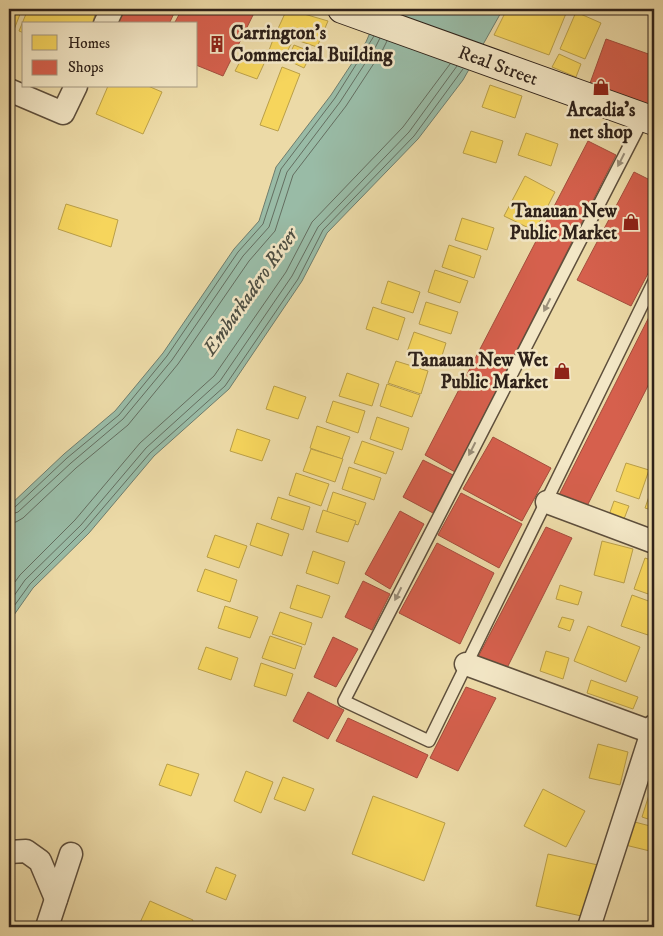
<svg xmlns="http://www.w3.org/2000/svg" width="663" height="936" font-family="'IM FELL DW Pica',serif">
  <style>
    .water { fill: #99bba6; stroke: #6e7d6e }
    .homes { fill: #f6d55c; stroke: #ba9f48 }
    .shops { fill: #d6604d; stroke: #a44d3d }
    .lines { fill: none; stroke-linecap: round; stroke-linejoin: round }
    .shore { stroke: #646e60; stroke-width: 1 }
    .lane-casing { stroke: #5e4f3c; stroke-width: 14 }
    .street-casing { stroke: #5e4f3c; stroke-width: 25 }
    .secondary-casing { stroke: #2e2119; stroke-width: 30 }
    .lane { stroke: #f3e7c6; stroke-width: 11 }
    .street { stroke: #f3e7c6; stroke-width: 22 }
    .secondary { stroke: #f3e7c6; stroke-width: 28 }
    .oneway { fill: #9a8e78 }
    .labels { text-anchor: middle; dominant-baseline: central; stroke-width: 5; stroke-linejoin: round; paint-order: stroke }
    .poi-label { font-size: 19px; font-weight: bold; fill: #2e2119; stroke: #f3e7c6; text-anchor: end }
    .street-label { font-size: 19px; fill: #2e2119; stroke: #f3e7c6 }
    .water-label { font-size: 20px; font-style: italic; fill: #4e4f43; stroke: #f3e7c6 }
  </style>
  <rect width="100%" height="100%" fill="#ecdaa7"/>
  <filter id="stains"><feTurbulence type="fractalNoise" baseFrequency=".004" numOctaves="4"/><feColorMatrix values="0 0 0 0 .2 0 0 0 0 .09 0 0 0 0 .02 0 0 0 .5 -.17"/></filter>
  <radialGradient id="worn" r=".72"><stop offset=".6" stop-color="#630" stop-opacity="0"/><stop offset="1" stop-color="#630" stop-opacity=".3"/></radialGradient>
  <!-- water -->
  <path class="water" d="M380 9H503L463 80 418 139 327 233 302 281 229 389 154 456 89 533 33 588 9 622V506L64 454 115 411 163 353 234 249 259 221 276 167 331 95 366 42Z"/>
  <!-- homes -->
  <g class="homes">
    <path d="M9 9H22L10 40H9Z"/>
    <path d="M28 9H78L95 15 92 24H24V33L19 31Z"/>
    <path d="M287 9 328 21 317 47 276 33Z"/>
    <path d="M507 9H560L567 11 549 55 494 35Z"/>
    <path d="M576 12 601 23 585 59 560 49Z"/>
    <path d="M274 37 291 44 283 60 268 53Z"/>
    <path d="M294 45 312 52 304 68 287 60Z"/>
    <path d="M245 52 267 57 257 79 235 71Z"/>
    <path d="M559 54 581 64 576 77 552 67Z"/>
    <path d="M282 67 300 74 278 131 260 125Z"/>
    <path d="M490 85 522 96 515 118 482 107Z"/>
    <path d="M108 86H148L162 92 143 134 96 114Z"/>
    <path d="M471 131 503 141 496 163 463 153Z"/>
    <path d="M526 133 558 144 551 166 518 155Z"/>
    <path d="M525 176 555 192 535 231 504 216Z"/>
    <path d="M66 204 118 220 111 247 58 229Z"/>
    <path d="M462 218 494 228 487 250 455 240Z"/>
    <path d="M449 245 481 256 474 278 442 267Z"/>
    <path d="M435 270 468 281 460 303 428 292Z"/>
    <path d="M388 281 420 292 413 313 381 303Z"/>
    <path d="M426 302 458 312 451 334 419 324Z"/>
    <path d="M373 307 405 318 398 340 366 329Z"/>
    <path d="M414 332 446 343 439 365 406 355Z"/>
    <path d="M396 361 428 371 421 394 388 383Z"/>
    <path d="M347 373 379 384 372 406 339 396Z"/>
    <path d="M387 384 420 395 412 417 380 406Z"/>
    <path d="M274 386 306 397 298 419 266 409Z"/>
    <path d="M333 401 365 411 358 433 326 422Z"/>
    <path d="M377 417 409 428 402 450 370 439Z"/>
    <path d="M317 426 350 437 342 459 310 448Z"/>
    <path d="M237 429 270 440 262 461 230 451Z"/>
    <path d="M362 441 394 452 386 474 354 463Z"/>
    <path d="M311 449 343 459 335 482 303 471Z"/>
    <path d="M626 463 649 470 639 499 616 491Z"/>
    <path d="M349 467 381 478 374 500 342 489Z"/>
    <path d="M296 473 329 484 321 506 289 495Z"/>
    <path d="M654 482V511L645 508Z"/>
    <path d="M333 492 366 503 358 525 326 514Z"/>
    <path d="M278 497 310 507 303 530 271 519Z"/>
    <path d="M614 501 629 506 624 519 609 515Z"/>
    <path d="M323 510 356 521 348 542 316 532Z"/>
    <path d="M257 523 289 534 282 556 250 545Z"/>
    <path d="M215 535 247 546 239 568 207 557Z"/>
    <path d="M602 541 633 549 624 583 594 575Z"/>
    <path d="M313 551 345 562 338 584 306 573Z"/>
    <path d="M645 558 654 561V596L634 589Z"/>
    <path d="M205 569 237 580 230 602 197 591Z"/>
    <path d="M297 585 330 596 322 618 290 608Z"/>
    <path d="M560 585 582 592 578 605 556 599Z"/>
    <path d="M632 595 654 603V637L621 626Z"/>
    <path d="M225 606 258 617 250 638 218 628Z"/>
    <path d="M280 612 312 623 305 645 272 634Z"/>
    <path d="M562 617 574 620 570 631 558 627Z"/>
    <path d="M588 626 640 647 626 682 574 661Z"/>
    <path d="M270 636 302 647 295 669 262 658Z"/>
    <path d="M206 647 238 658 231 680 198 669Z"/>
    <path d="M546 651 569 658 563 679 540 671Z"/>
    <path d="M261 663 293 674 286 696 254 686Z"/>
    <path d="M591 680 638 697 633 709 587 693Z"/>
    <path d="M598 744 628 752 620 785 589 778Z"/>
    <path d="M167 764 199 774 191 796 159 785Z"/>
    <path d="M246 771 273 782 261 813 234 801Z"/>
    <path d="M283 777 314 789 305 811 274 799Z"/>
    <path d="M654 779V821L642 817Z"/>
    <path d="M543 789 585 811 566 847 524 826Z"/>
    <path d="M373 796 445 823 424 881 352 854Z"/>
    <path d="M627 820 654 827V852L621 844Z"/>
    <path d="M548 854 598 865 586 917 536 906Z"/>
    <path d="M216 867 236 875 226 900 206 892Z"/>
    <path d="M150 901 193 920 190 927H138Z"/>
  </g>
  <!-- shops -->
  <g class="shops">
    <path d="M118 9H176L169 24H116Z"/>
    <path d="M182 9H256L223 76 196 65V24H174Z"/>
    <path d="M606 39 654 56V110L589 86Z"/>
    <path d="M588 141 616 155 455 472 425 455Z"/>
    <path d="M634 172 654 182V262L631 306 577 280Z"/>
    <path d="M654 307V374L585 510 558 497Z"/>
    <path d="M493 437 551 468 522 521 463 489Z"/>
    <path d="M423 460 453 475 433 513 403 497Z"/>
    <path d="M461 493 522 524 499 568 438 535Z"/>
    <path d="M400 511 424 524 390 589 365 574Z"/>
    <path d="M546 527 572 538 506 670 477 659Z"/>
    <path d="M437 543 494 573 460 644 399 613Z"/>
    <path d="M363 581 390 594 372 630 345 617Z"/>
    <path d="M333 637 358 649 336 687 314 677Z"/>
    <path d="M466 687 496 698 458 771 430 758Z"/>
    <path d="M308 692 344 710 328 739 293 721Z"/>
    <path d="M348 718 428 755 417 778 336 741Z"/>
  </g>
  <g class="lines">
    <!-- shore -->
    <g class="shore">
      <path d="M9 509 14 508 67 458 119 415 167 356 238 252 263 224 281 169 335 98 374 36"/>
      <path d="M9 515 18 512 71 463 123 419 172 360 243 256 269 227 287 172 340 102 375 48 380 38"/>
      <path d="M9 523 16 522 23 518 76 468 128 425 178 364 249 261 275 231 293 175 346 106 382 51 387 41"/>
      <path d="M9 590 20 575 75 520 140 443 214 376 286 272 312 222 403 127 450 64"/>
      <path d="M9 603 25 580 81 525 146 448 220 381 292 276 318 227 409 132 457 66"/>
      <path d="M9 613 30 584 85 529 150 453 225 386 298 279 323 230 414 136 463 69"/>
    </g>
    <!-- lane casing -->
    <g class="lane-casing">
      <path id="lane" d="M644 117 344 701 429 741 654 281"/>
    </g>
    <!-- street casing -->
    <g class="street-casing">
      <g id="street">
        <path d="M105 24 112 9"/>
        <path d="M9 90 63 113 76 86"/>
        <path d="M547 502 654 542"/>
        <path d="M466 664 654 733"/>
        <path d="M9 852 26 851 40 861 56 899"/>
        <path d="M47 927 71 854"/>
        <path d="M589 927 654 726"/>
      </g>
    </g>
    <!-- secondary casing -->
    <g class="secondary-casing">
      <path id="secondary" d="M342 9 654 121"/>
    </g>
    <!-- lane -->
    <use href="#lane" class="lane"/>
    <!-- street -->
    <use href="#street" class="street"/>
    <!-- secondary -->
    <use href="#secondary" class="secondary"/>
  </g>
  <!-- one-way arrows -->
  <defs><path id="oneway-solid" d="M-6-.8H1V-3.2L6.5 0L1 3.2V.8H-6Z" transform="scale(1.25)"/></defs>
  <g class="oneway">
    <use href="#oneway-solid" transform="translate(621 160) rotate(117)"/>
    <use href="#oneway-solid" transform="translate(547 305) rotate(117)"/>
    <use href="#oneway-solid" transform="translate(472 449) rotate(117)"/>
    <use href="#oneway-solid" transform="translate(398 594) rotate(117)"/>
  </g>
  <!-- icons -->
  <defs>
    <g id="building-bare" transform="scale(1.35)"><path d="M-4-6H4V6H1V3H-1V6H-4ZM-2.5-4.3h1.7v1.8h-1.7ZM.8-4.3h1.7v1.8H.8ZM-2.5-1h1.7V.8h-1.7ZM.8-1h1.7V.8H.8Z" fill="#8f2418" stroke="#f3e7c6" stroke-width="2.5" paint-order="stroke"/></g>
    <g id="shop-bare" transform="scale(1.35)"><path d="M-5-2.5h2.3a2.7 3.5 0 0 1 5.4 0H5L5.5 6h-11ZM-1.5-2.5h3a1.5 2.3 0 0 0-3 0Z" fill="#8f2418" stroke="#f3e7c6" stroke-width="2.5" paint-order="stroke"/></g>
  </defs>
  <g fill-rule="evenodd">
    <use href="#building-bare" x="217" y="44"/>
    <use href="#shop-bare" x="601" y="87"/>
    <use href="#shop-bare" x="631" y="222"/>
    <use href="#shop-bare" x="562" y="371"/>
  </g>
  <g class="labels">
    <!-- poi labels -->
    <g class="poi-label">
      <text x="231" y="33" text-anchor="start">Carrington's<tspan x="231" dy="22">Commercial Building</tspan></text>
      <text x="601" y="110" text-anchor="middle">Arcadia's<tspan x="601" dy="22">net shop</tspan></text>
      <text x="617" y="211">Tanauan New<tspan x="617" dy="22">Public Market</tspan></text>
      <text x="548" y="360">Tanauan New Wet<tspan x="548" dy="22">Public Market</tspan></text>
    </g>
    <!-- street labels -->
    <g class="street-label">
      <text transform="translate(498 66) rotate(20)">Real Street</text>
    </g>
    <!-- water labels -->
    <g class="water-label">
      <text transform="translate(251 292) rotate(-55)">Embarkadero River</text>
    </g>
  </g>
  <!-- margin -->
  <rect width="663" height="936" fill="none" stroke="#ecdaa7" stroke-width="30"/>
  <rect x="10" y="10" width="643" height="916" fill="none" stroke="#2e2119" stroke-width="2.5"/>
  <rect x="15" y="15" width="633" height="906" fill="none" stroke="#2e2119"/>
  <!-- legend -->
  <rect x="22" y="22" width="175" height="65" fill="#f3e7c6" stroke="#a49881"/>
  <rect x="32" y="35" width="25" height="15" fill="#f6d55c" stroke="#a49881"/>
  <text x="68" y="48" font-size="15" fill="#2e2119">Homes</text>
  <rect x="32" y="60" width="25" height="15" fill="#d6604d" stroke="#a49881"/>
  <text x="68" y="72" font-size="15" fill="#2e2119">Shops</text>
  <rect width="100%" height="100%" filter="url(#stains)"/>
  <rect width="100%" height="100%" fill="url(#worn)"/>
</svg>
